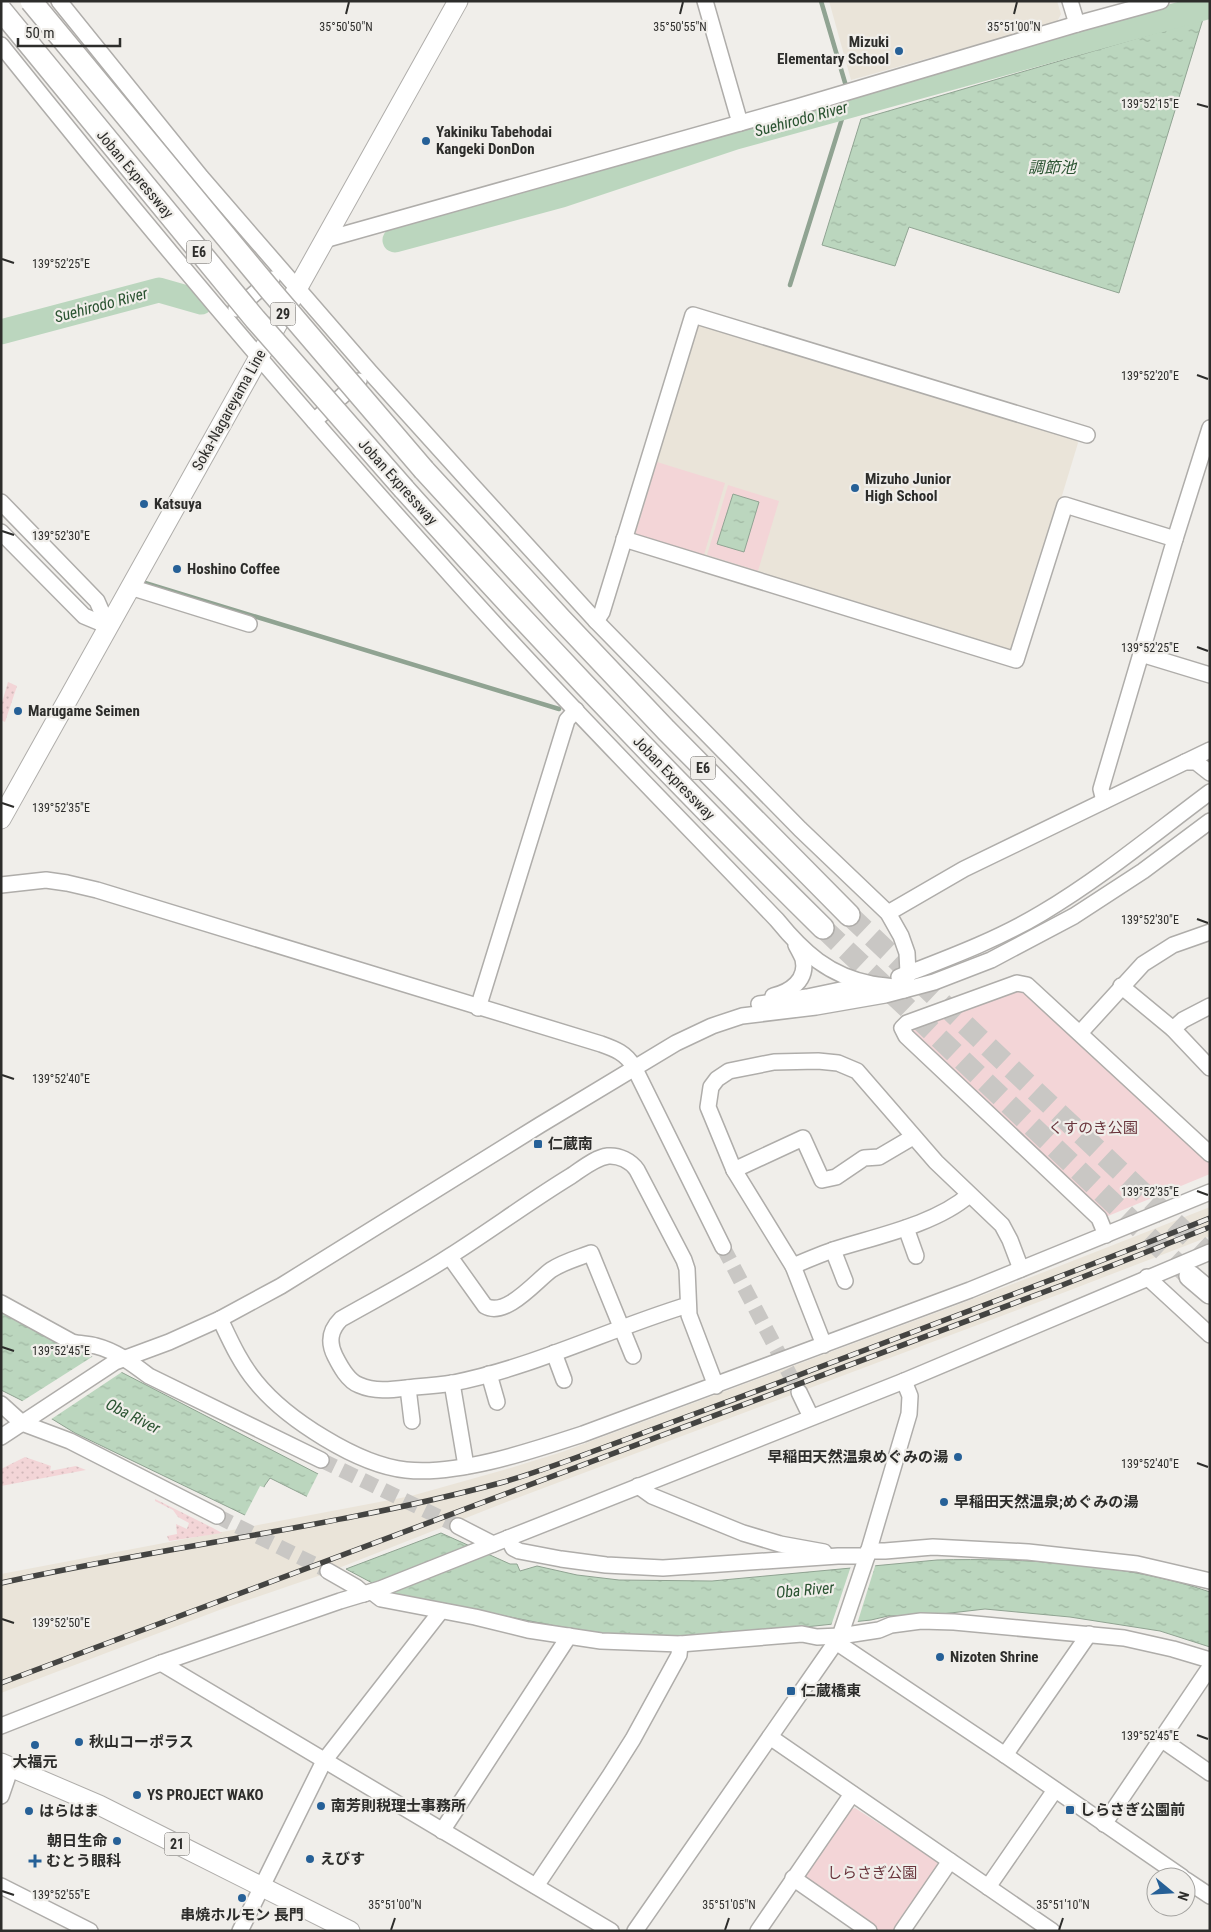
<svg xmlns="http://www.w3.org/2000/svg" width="1211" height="1932" font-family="'Roboto Condensed','Noto Sans JP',sans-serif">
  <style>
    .built { fill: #eae4d9 }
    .grass { fill: url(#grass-dots) }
    .park { fill: #f3d5d7 }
    .water { fill: url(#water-ripples); stroke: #90a392 }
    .pier { fill: #f0eeea }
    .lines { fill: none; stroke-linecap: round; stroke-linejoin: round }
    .stream { stroke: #90a392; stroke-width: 4.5 }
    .river { stroke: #bbd6be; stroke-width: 25 }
    .minor-tunnel { stroke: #c9c7c4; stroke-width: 15; stroke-dasharray: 15 8; stroke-linecap: butt }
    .highway-tunnel { stroke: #c9c7c4; stroke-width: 21; stroke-dasharray: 21 11; stroke-linecap: butt }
    .minor-casing { stroke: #afadaa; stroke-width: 18 }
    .major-casing { stroke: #afadaa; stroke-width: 21 }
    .highway-casing { stroke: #afadaa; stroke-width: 24 }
    .minor { stroke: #fff; stroke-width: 15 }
    .major { stroke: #fff; stroke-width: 19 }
    .highway { stroke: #fff; stroke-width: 21 }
    .rail-casing { stroke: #444442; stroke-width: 5.5 }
    .rail { stroke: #f0eeea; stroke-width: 4; stroke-dasharray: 11; stroke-linecap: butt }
    .highway-bridge-casing { stroke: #afadaa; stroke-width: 24; stroke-linecap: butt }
    .highway-bridge { stroke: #fff; stroke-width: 21 }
    .ticks { fill: none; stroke: #2d2d2b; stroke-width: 2 }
    .poi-dot { fill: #266097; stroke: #f0eeea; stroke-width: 2 }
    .labels { text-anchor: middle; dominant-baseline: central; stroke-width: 4.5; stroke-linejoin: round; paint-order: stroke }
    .shield { fill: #f0eeea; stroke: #686764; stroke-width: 1 }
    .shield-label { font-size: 14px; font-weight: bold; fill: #2d2d2b }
    .poi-label { font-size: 15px; font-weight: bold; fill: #2d2d2b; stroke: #f0eeea; text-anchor: start }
    .street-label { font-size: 15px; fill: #2d2d2b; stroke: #f0eeea }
    .park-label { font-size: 15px; fill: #6a363d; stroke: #f0eeea }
    .water-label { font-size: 16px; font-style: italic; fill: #2a5331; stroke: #f0eeea }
    .ticks-label { font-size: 12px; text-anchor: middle; fill: #2d2d2b; stroke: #f0eeea; stroke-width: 4.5; stroke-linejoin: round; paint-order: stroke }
  </style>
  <defs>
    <pattern id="grass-dots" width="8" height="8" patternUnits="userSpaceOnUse" patternTransform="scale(1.25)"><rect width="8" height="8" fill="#f3d5d7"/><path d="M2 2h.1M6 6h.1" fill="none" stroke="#d1b7b9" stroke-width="1.8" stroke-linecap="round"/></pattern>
    <pattern id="water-ripples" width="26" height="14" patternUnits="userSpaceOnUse" patternTransform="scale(1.25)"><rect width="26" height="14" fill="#bbd6be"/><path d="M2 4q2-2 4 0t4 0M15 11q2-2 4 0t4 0" fill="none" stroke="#a1b8a3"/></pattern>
  </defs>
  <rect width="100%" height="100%" fill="#f0eeea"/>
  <!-- built -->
  <g class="built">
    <path d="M829 1H1057L1061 14 1057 22 851 80Z"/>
    <path d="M702 325 1075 437 1078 443 1016 647 1009 652 635 538 633 532 693 328Z"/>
    <path d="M1210 1207V1236L1203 1239 1060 1294 509 1501 321 1575 222 1609 1 1693V1574L411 1496 507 1469 562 1452 957 1305 1052 1269Z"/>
  </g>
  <!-- grass -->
  <g class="grass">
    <path d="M8 682 17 686 5 722 1 720V706Z"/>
    <path d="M25 1457 51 1466 50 1471 76 1466 86 1470 1 1486V1469Z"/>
    <path d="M155 1499 213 1528 222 1533 169 1541 167 1536 177 1534 176 1524 187 1529 189 1523 178 1517 173 1510 155 1501Z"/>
  </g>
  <!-- park -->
  <g class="park">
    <path d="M657 462 725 483 704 555 635 535Z"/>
    <path d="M728 485 779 501 758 571 707 555Z"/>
    <path d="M1017 989 1024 991 1210 1162V1174L1108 1216 912 1033 913 1026Z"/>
    <path d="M855 1808 937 1861 938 1868 895 1931H876L805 1883 804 1875 852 1809Z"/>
  </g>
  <!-- water -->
  <g class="water">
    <path d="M1203 19 1119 293 909 227 895 266 822 245 861 119Z"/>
    <path d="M733 494 759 502 744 552 717 544Z"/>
    <path d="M1 1310 322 1476 310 1498 270 1478 265 1485 249 1517 75 1433 21 1400 1 1390Z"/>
    <path d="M441 1533 510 1564H517L520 1571 537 1566 577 1575 619 1580 712 1581 937 1560C1025 1558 1126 1563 1210 1592V1647L1160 1631 1070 1617 985 1609 933 1615 888 1616 871 1620 730 1635 659 1638 610 1635 576 1630 393 1594 346 1569Z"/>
  </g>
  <!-- pier -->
  <g class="pier">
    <path d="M95 1355 125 1370 50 1420 21 1402Z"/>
    <path d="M319 1472 324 1474V1477L312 1499 310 1500 306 1498Z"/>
    <path d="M260 1486 266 1488 251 1518 248 1519 244 1517Z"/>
    <path d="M876 1563 857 1624 831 1626 851 1566Z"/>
  </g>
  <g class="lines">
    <!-- stream -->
    <g class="stream">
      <path d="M821 1 846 86"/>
      <path d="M790 285 846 106"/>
      <path d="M145 583 559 709"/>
    </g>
    <!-- river -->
    <g class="river">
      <path d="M395 240 562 195 736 137 1210 6"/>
      <path d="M1 332 159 290 201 302"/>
    </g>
    <!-- minor-tunnel -->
    <g class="minor-tunnel">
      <path d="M723 1247 799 1392"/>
      <path d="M321 1460 458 1526"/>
      <path d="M217 1516 328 1571"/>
    </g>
    <!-- highway-tunnel -->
    <g class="highway-tunnel">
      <path d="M849 915 1210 1256"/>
      <path d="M823 928 1190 1276"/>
    </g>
    <!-- minor casing -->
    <g class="minor-casing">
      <g id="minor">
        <path d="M59 1 201 177 370 372 471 484 596 621 800 829 888 913 901 936 907 953 908 973 904 990"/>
        <path d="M705 1 740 123"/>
        <path d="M1070 1 1077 24"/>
        <path d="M1 45C142 221 287 394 438 561 547 684 663 801 777 920 803 952 829 976 872 984 883 986 892 986 903 989"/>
        <path d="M324 240 797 107 1077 24 1161 1"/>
        <path d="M236 309 272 279"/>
        <path d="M314 421 359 381"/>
        <path d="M1 502 97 601 108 626"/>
        <path d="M1 532 84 616 108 626"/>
        <path d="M624 539 1016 660 1065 505 1175 539 1106 772 1101 789 1104 801"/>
        <path d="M1175 539 1210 428"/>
        <path d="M130 587 249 624"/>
        <path d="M596 621 602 612 693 315 1087 435"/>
        <path d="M1141 654 1210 675"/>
        <path d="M1185 762 1210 750"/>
        <path d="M1 885 46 880 67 883 97 890 601 1044C615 1049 626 1053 634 1067L723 1247"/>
        <path d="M888 913 964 869 1185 762H1196L1210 773"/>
        <path d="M899 977C948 958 997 940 1042 913 1101 878 1155 833 1210 792"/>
        <path d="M1121 986 1173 1029 1210 1068"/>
        <path d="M773 996C790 992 808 980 803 959 801 954 798 949 796 945"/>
        <path d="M759 1004 807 997 869 984"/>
        <path d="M478 1008 567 720 576 710"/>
        <path d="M1173 1029 1183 1020 1210 1006"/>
        <path d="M1080 1033 1143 964 1173 945 1210 932"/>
        <path d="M734 1170 803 1138 822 1180 836 1177 864 1158 879 1157 913 1137"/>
        <path d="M906 1228 916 1256"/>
        <path d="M1106 1235 1099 1218 906 1036 902 1028 907 1023 1017 983 1027 985 1210 1154"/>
        <path d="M833 1250 845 1281"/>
        <path d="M450 1257 485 1306C506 1318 536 1281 551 1270 563 1262 578 1258 591 1253L633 1356"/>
        <path d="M793 1266C807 1260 821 1254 836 1249 877 1236 936 1224 969 1195"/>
        <path d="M1147 1277 1210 1335"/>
        <path d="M1 1303 72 1342C80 1344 88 1344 96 1346 116 1351 133 1364 149 1376L321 1460"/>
        <path d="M688 1305C609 1329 534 1367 453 1383 441 1385 428 1386 415 1387 396 1389 377 1393 359 1385 348 1381 340 1366 335 1356 328 1342 330 1330 341 1319 378 1298 415 1279 450 1256 491 1230 530 1201 571 1176 582 1169 594 1158 608 1156 619 1155 631 1161 637 1170L684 1260 687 1269 689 1315 716 1386"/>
        <path d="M220 1319C230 1340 240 1363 256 1382 286 1419 358 1465 406 1470 458 1476 534 1450 583 1434L970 1290 1210 1192"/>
        <path d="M824 1345 793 1266 734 1170 708 1107 711 1087 717 1079 729 1071 774 1062 818 1061 838 1063 857 1071 936 1162 1002 1225 1010 1240 1021 1269"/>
        <path d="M554 1353 564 1380"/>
        <path d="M489 1374 497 1402"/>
        <path d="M452 1383 466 1466"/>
        <path d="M408 1388 412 1421"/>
        <path d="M799 1392 811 1417"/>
        <path d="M1 1404 22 1423 70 1441 217 1516"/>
        <path d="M1 1437 115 1362 169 1342 220 1319 281 1286 540 1125 676 1043 712 1026 742 1016 816 1007 885 995 934 982 991 960 1074 916 1143 871 1210 821"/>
        <path d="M638 1486 652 1496 743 1533 780 1544 824 1552"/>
        <path d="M458 1526 493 1544"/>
        <path d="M508 1538 513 1548 519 1551 561 1559 606 1565 663 1568 838 1556H867"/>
        <path d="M868 1551H885L933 1547 1028 1552 1137 1564 1210 1581"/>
        <path d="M328 1571 356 1587 364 1594"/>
        <path d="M372 1592 381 1599 475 1617 528 1630 601 1641 680 1644 802 1634 817 1637 840 1636 879 1630 891 1625 921 1621 954 1622 1124 1638 1173 1649 1210 1660"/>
        <path d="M836 1642 1005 1755 1182 1877"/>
        <path d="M161 1663 611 1931"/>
        <path d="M1 1726 161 1663 340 1601 380 1589 904 1381 1210 1252"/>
        <path d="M770 1737 1052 1931"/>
        <path d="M1161 1739 1210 1773"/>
        <path d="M1005 1755 1089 1634"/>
        <path d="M1 1796 11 1767"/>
        <path d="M1104 1824 1210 1667"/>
        <path d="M442 1831 569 1636"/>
        <path d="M793 1878 869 1931"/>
        <path d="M1186 1880 1210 1896"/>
        <path d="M1 1886 90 1931"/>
        <path d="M536 1886 609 1777 633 1739 679 1655 680 1644"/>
        <path d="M988 1887 1055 1790"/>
        <path d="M240 1931 324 1761 441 1611"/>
        <path d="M635 1931 840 1636 867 1556 909 1414 910 1396 904 1381"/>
        <path d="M758 1931 852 1794"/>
        <path d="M902 1931 950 1861"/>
      </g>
    </g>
    <!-- major casing -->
    <g class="major-casing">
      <g id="major">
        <path d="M1 819 458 1"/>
        <path d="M1 1763 99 1805 350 1931"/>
      </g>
    </g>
    <!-- highway casing -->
    <g class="highway-casing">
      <g id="highway">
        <path d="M424 470 561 619 666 730 849 915"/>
        <path d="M404 489C539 639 679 786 823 928"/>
        <path d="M1190 1276 1210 1293"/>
      </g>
    </g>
    <!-- minor -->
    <use href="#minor" class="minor"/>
    <!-- major -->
    <use href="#major" class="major"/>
    <!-- highway -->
    <use href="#highway" class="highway"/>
    <!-- rail casing -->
    <g class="rail-casing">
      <g id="rail">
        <path d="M1 1583C167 1546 336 1527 500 1483 543 1471 585 1454 627 1439 688 1416 750 1394 812 1370 944 1320 1078 1271 1210 1218"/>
        <path d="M1 1683 1060 1286 1210 1227"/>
      </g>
    </g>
    <!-- rail -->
    <use href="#rail" class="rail"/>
    <!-- highway-bridge casing -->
    <g class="highway-bridge-casing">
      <g id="highway-bridge">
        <path d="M31 1 271 291 424 470"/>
        <path d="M1 10 255 319 404 489"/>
      </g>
    </g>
    <!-- highway-bridge -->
    <use href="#highway-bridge" class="highway-bridge"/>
  </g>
  <!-- ticks -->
  <path class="ticks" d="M346 14 349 2M680 14 683 2M1014 14 1017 2M1197 104 1208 107M2 259 14 263M1197 375 1208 379M2 531 14 535M1197 647 1208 651M2 803 14 807M1197 919 1208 923M2 1075 14 1079M1197 1191 1208 1195M2 1347 14 1351M1197 1463 1208 1467M2 1619 14 1623M1197 1735 1208 1739M2 1891 14 1895M391 1930 395 1918M725 1930 729 1918M1059 1930 1063 1918"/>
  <!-- markers -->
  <g class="poi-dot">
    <circle cx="899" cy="51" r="5"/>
    <circle cx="426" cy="141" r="5"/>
    <circle cx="855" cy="488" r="5"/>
    <circle cx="144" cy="504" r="5"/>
    <circle cx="177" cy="569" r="5"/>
    <circle cx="18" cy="711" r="5"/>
    <rect x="533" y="1139" width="10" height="10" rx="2.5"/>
    <circle cx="958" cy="1457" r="5"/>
    <circle cx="944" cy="1502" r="5"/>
    <circle cx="940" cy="1657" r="5"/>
    <rect x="786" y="1686" width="10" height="10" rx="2.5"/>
    <circle cx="79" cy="1742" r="5"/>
    <circle cx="35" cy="1745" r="5"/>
    <circle cx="137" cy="1795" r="5"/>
    <circle cx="321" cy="1806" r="5"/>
    <rect x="1065" y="1805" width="10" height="10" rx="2.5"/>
    <circle cx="29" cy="1811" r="5"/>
    <circle cx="117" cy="1841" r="5"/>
    <circle cx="310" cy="1859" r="5"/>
    <path d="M32.5 1853.5h5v5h5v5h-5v5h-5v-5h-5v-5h5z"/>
    <circle cx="242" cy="1898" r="5"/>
  </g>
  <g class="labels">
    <!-- shield labels -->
    <g class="shield">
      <rect x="186.5" y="240.5" width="25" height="23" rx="4"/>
      <rect x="270.5" y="302.5" width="25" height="23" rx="4"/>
      <rect x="690.5" y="756.5" width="25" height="23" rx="4"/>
      <rect x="164.5" y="1832.5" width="25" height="23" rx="4"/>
    </g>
    <g class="shield-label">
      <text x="199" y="252">E6</text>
      <text x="283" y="314">29</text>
      <text x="703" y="768">E6</text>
      <text x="177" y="1844">21</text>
    </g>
    <!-- poi labels -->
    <g class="poi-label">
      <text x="889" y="42" text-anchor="end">Mizuki<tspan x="889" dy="17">Elementary School</tspan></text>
      <text x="436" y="132">Yakiniku Tabehodai<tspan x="436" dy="17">Kangeki DonDon</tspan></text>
      <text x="865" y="479">Mizuho Junior<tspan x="865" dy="17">High School</tspan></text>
      <text x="154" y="504">Katsuya</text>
      <text x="187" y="569">Hoshino Coffee</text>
      <text x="28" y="711">Marugame Seimen</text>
      <text x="548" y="1144">仁蔵南</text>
      <text x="948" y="1457" text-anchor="end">早稲田天然温泉めぐみの湯</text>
      <text x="954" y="1502">早稲田天然温泉;めぐみの湯</text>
      <text x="950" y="1657">Nizoten Shrine</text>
      <text x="801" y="1691">仁蔵橋東</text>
      <text x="89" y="1742">秋山コーポラス</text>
      <text x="35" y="1762" text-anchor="middle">大福元</text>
      <text x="147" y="1795">YS PROJECT WAKO</text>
      <text x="331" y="1806">南芳則税理士事務所</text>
      <text x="1080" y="1810">しらさぎ公園前</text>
      <text x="39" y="1811">はらはま</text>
      <text x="107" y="1841" text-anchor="end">朝日生命</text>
      <text x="320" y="1859">えびす</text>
      <text x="46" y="1861">むとう眼科</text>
      <text x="242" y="1915" text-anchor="middle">串焼ホルモン 長門</text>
    </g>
    <!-- street labels -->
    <g class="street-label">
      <text transform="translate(135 174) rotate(50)">Joban Expressway</text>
      <text transform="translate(229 410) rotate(-61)">Soka-Nagareyama Line</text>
      <text transform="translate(398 482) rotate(48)">Joban Expressway</text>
      <text transform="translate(674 778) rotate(46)">Joban Expressway</text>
    </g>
    <!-- park labels -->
    <g class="park-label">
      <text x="1093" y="1128">くすのき公園</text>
      <text x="872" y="1873">しらさぎ公園</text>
    </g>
    <!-- water labels -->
    <g class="water-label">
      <text transform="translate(801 119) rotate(-15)">Suehirodo River</text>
      <text x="1052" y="167">調節池</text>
      <text transform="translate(101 305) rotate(-15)">Suehirodo River</text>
      <text transform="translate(133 1416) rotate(27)">Oba River</text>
      <text transform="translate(805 1590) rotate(-5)">Oba River</text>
    </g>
  </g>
  <g class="ticks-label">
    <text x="346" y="31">35°50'50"N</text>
    <text x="680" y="31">35°50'55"N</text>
    <text x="1014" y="31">35°51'00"N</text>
    <text x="1150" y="108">139°52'15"E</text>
    <text x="61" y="268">139°52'25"E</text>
    <text x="1150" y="380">139°52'20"E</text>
    <text x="61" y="540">139°52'30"E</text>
    <text x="1150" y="652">139°52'25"E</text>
    <text x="61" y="812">139°52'35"E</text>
    <text x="1150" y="924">139°52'30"E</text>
    <text x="61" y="1083">139°52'40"E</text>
    <text x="1150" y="1196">139°52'35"E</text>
    <text x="61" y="1355">139°52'45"E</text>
    <text x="1150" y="1468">139°52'40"E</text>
    <text x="61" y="1627">139°52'50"E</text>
    <text x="1150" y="1740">139°52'45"E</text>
    <text x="61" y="1899">139°52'55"E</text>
    <text x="395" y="1909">35°51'00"N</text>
    <text x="729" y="1909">35°51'05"N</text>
    <text x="1063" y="1909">35°51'10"N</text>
  </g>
  <!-- border -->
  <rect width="1211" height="1932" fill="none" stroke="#2d2d2b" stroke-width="5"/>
  <!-- north arrow -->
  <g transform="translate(1171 1892) rotate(108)"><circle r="24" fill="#f0eeea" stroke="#a2a19e"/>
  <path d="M0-4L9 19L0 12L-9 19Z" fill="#266097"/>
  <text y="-8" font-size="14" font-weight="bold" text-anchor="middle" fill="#2d2d2b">N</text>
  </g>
  <!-- scale -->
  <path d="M18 38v8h102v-8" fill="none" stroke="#2d2d2b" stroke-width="2.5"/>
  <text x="25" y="38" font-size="15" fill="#2d2d2b" stroke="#f0eeea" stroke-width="4" paint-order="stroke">50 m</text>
</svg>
